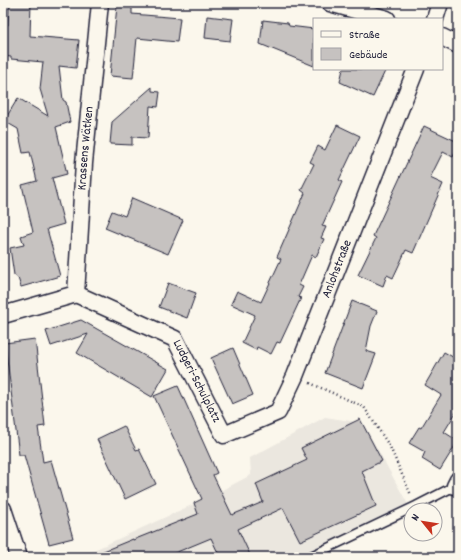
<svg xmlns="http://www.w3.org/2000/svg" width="461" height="560" font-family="Dekko,sans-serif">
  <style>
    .built { fill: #ebe7df }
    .building { fill: #c6c2c0; stroke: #22223b }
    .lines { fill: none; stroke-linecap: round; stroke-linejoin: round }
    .service-casing { stroke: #22223b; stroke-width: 11 }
    .minor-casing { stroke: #22223b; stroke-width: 19 }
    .path { stroke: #22223b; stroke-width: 2.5; stroke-dasharray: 1 3; stroke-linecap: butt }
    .service { stroke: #fbf7ec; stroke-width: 8 }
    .minor { stroke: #fbf7ec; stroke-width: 16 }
    .labels { text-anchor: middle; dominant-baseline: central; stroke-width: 3.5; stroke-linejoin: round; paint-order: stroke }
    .street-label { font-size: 13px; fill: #22223b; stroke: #fbf7ec }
  </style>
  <rect width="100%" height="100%" fill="#fbf7ec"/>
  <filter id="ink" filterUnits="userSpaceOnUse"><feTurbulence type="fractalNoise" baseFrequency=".025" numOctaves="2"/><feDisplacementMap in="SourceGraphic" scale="8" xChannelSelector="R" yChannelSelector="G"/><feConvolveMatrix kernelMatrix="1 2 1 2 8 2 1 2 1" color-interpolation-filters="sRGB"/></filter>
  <g filter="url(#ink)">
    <!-- built -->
    <path class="built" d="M325 417 363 423 410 508 305 557H79L209 497 251 475 250 458Z"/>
    <!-- building -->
    <g class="building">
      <path d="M9 3H31L30 36 79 40 76 68 59 66 63 100 66 102 70 122 56 127 67 174 52 178 64 224 47 229 60 276 21 287 18 278 14 275 10 248 24 245 21 236 33 232 22 185 37 181 30 152 23 153 18 129 4 121 18 98 48 116 40 89 43 62 11 59V57L3 56 6 25H8Z"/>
      <path d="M117 6 132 7V14L180 18 177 42 137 38 133 78 110 76Z"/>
      <path d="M207 16 233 19 230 41 205 38Z"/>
      <path d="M263 20 288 23 289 26 314 29V66L260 44Z"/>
      <path d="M343 69H386L373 97 340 82Z"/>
      <path d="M152 87V91L160 92 158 107 150 106 148 138 132 137V145L110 144 112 122Z"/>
      <path d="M337 125 360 136 339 180 342 182 322 226 326 227 321 238 324 239 316 257 312 255 299 285 303 287 298 297 301 298 280 343 277 342 271 354 257 347 256 350 242 343 255 315 231 304 237 291 261 302 281 259 277 257 305 193 301 190 314 164 310 162 318 146 325 150Z"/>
      <path d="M424 126 458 142V146L453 157 443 152 430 178 443 184 413 253 406 250 393 278 387 275 383 286 358 275 376 238 373 236Z"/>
      <path d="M132 198 183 220 168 254 105 228 112 211 125 216Z"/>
      <path d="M168 283 196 293 187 318 159 307Z"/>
      <path d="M352 301 377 311 371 326 366 351 376 354 363 388 325 373Z"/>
      <path d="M81 320 168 369 152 397 77 353 88 334 51 346 46 331Z"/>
      <path d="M35 339 45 426 38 427 43 462 51 460 73 538 49 544 24 455H19L5 343Z"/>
      <path d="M233 348 253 395 232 404 211 358Z"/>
      <path d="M444 352 458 360V409L444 432 458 441 440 470 422 459 425 452 409 443 419 427 421 428 441 395 425 385Z"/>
      <path d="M178 386 217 473 213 475 232 515 263 502 256 484 307 460 301 448 360 419 382 461 362 471 376 506 300 541 283 508 238 529 251 557H220L211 538 165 557H89L133 539V540L198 514 194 503 202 499 154 396Z"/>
      <path d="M124 426 136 450 139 449 156 484 125 499 97 439Z"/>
    </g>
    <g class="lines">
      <!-- service casing -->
      <g class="service-casing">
        <path id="service" d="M309 557 416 506 455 486"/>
      </g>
      <!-- minor casing -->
      <g class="minor-casing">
        <g id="minor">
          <path d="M330 3 387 19"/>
          <path d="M435 19 440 3"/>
          <path d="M442 37 458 45"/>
          <path id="s1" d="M76 294 175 339 224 435 278 412 295 376 416 69"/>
          <path id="s2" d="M76 294 84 163 100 3"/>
          <path d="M3 315 76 294"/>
          <path d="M455 486 458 480"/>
          <path d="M3 509 19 557"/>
        </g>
      </g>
      <!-- path -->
      <path class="path" d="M310 383 364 407 390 447 411 495"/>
      <!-- service -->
      <use href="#service" class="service"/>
      <!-- minor -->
      <use href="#minor" class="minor"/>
    </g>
  </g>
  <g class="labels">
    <!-- street labels -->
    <g class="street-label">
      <text stroke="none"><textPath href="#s2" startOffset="146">Krassens Wätken</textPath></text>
      <text stroke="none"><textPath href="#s1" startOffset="430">Anlohstraße</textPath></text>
      <text stroke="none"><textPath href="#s1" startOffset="156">Ludgeri-Schulplatz</textPath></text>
    </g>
  </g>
  <!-- margin -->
  <rect width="461" height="560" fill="none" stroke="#fbf7ec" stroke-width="16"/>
  <rect x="8" y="8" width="445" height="544" fill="none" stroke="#22223b" stroke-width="1.5" filter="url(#ink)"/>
  <!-- legend -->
  <rect x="313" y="18" width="130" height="52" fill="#fbf7ec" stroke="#a4a2a5"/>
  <rect x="321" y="31" width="20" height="6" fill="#fbf7ec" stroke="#a4a2a5"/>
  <text x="349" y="38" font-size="12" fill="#22223b">Straße</text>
  <rect x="321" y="48" width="20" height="12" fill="#c6c2c0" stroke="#a4a2a5"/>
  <text x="349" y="58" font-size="12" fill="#22223b">Gebäude</text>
  <!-- north arrow -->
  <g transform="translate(423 522) rotate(300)"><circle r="19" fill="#fbf7ec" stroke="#a4a2a5"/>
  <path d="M0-3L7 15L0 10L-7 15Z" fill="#c8321e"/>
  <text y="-6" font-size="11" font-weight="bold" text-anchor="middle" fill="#22223b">N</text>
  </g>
</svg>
